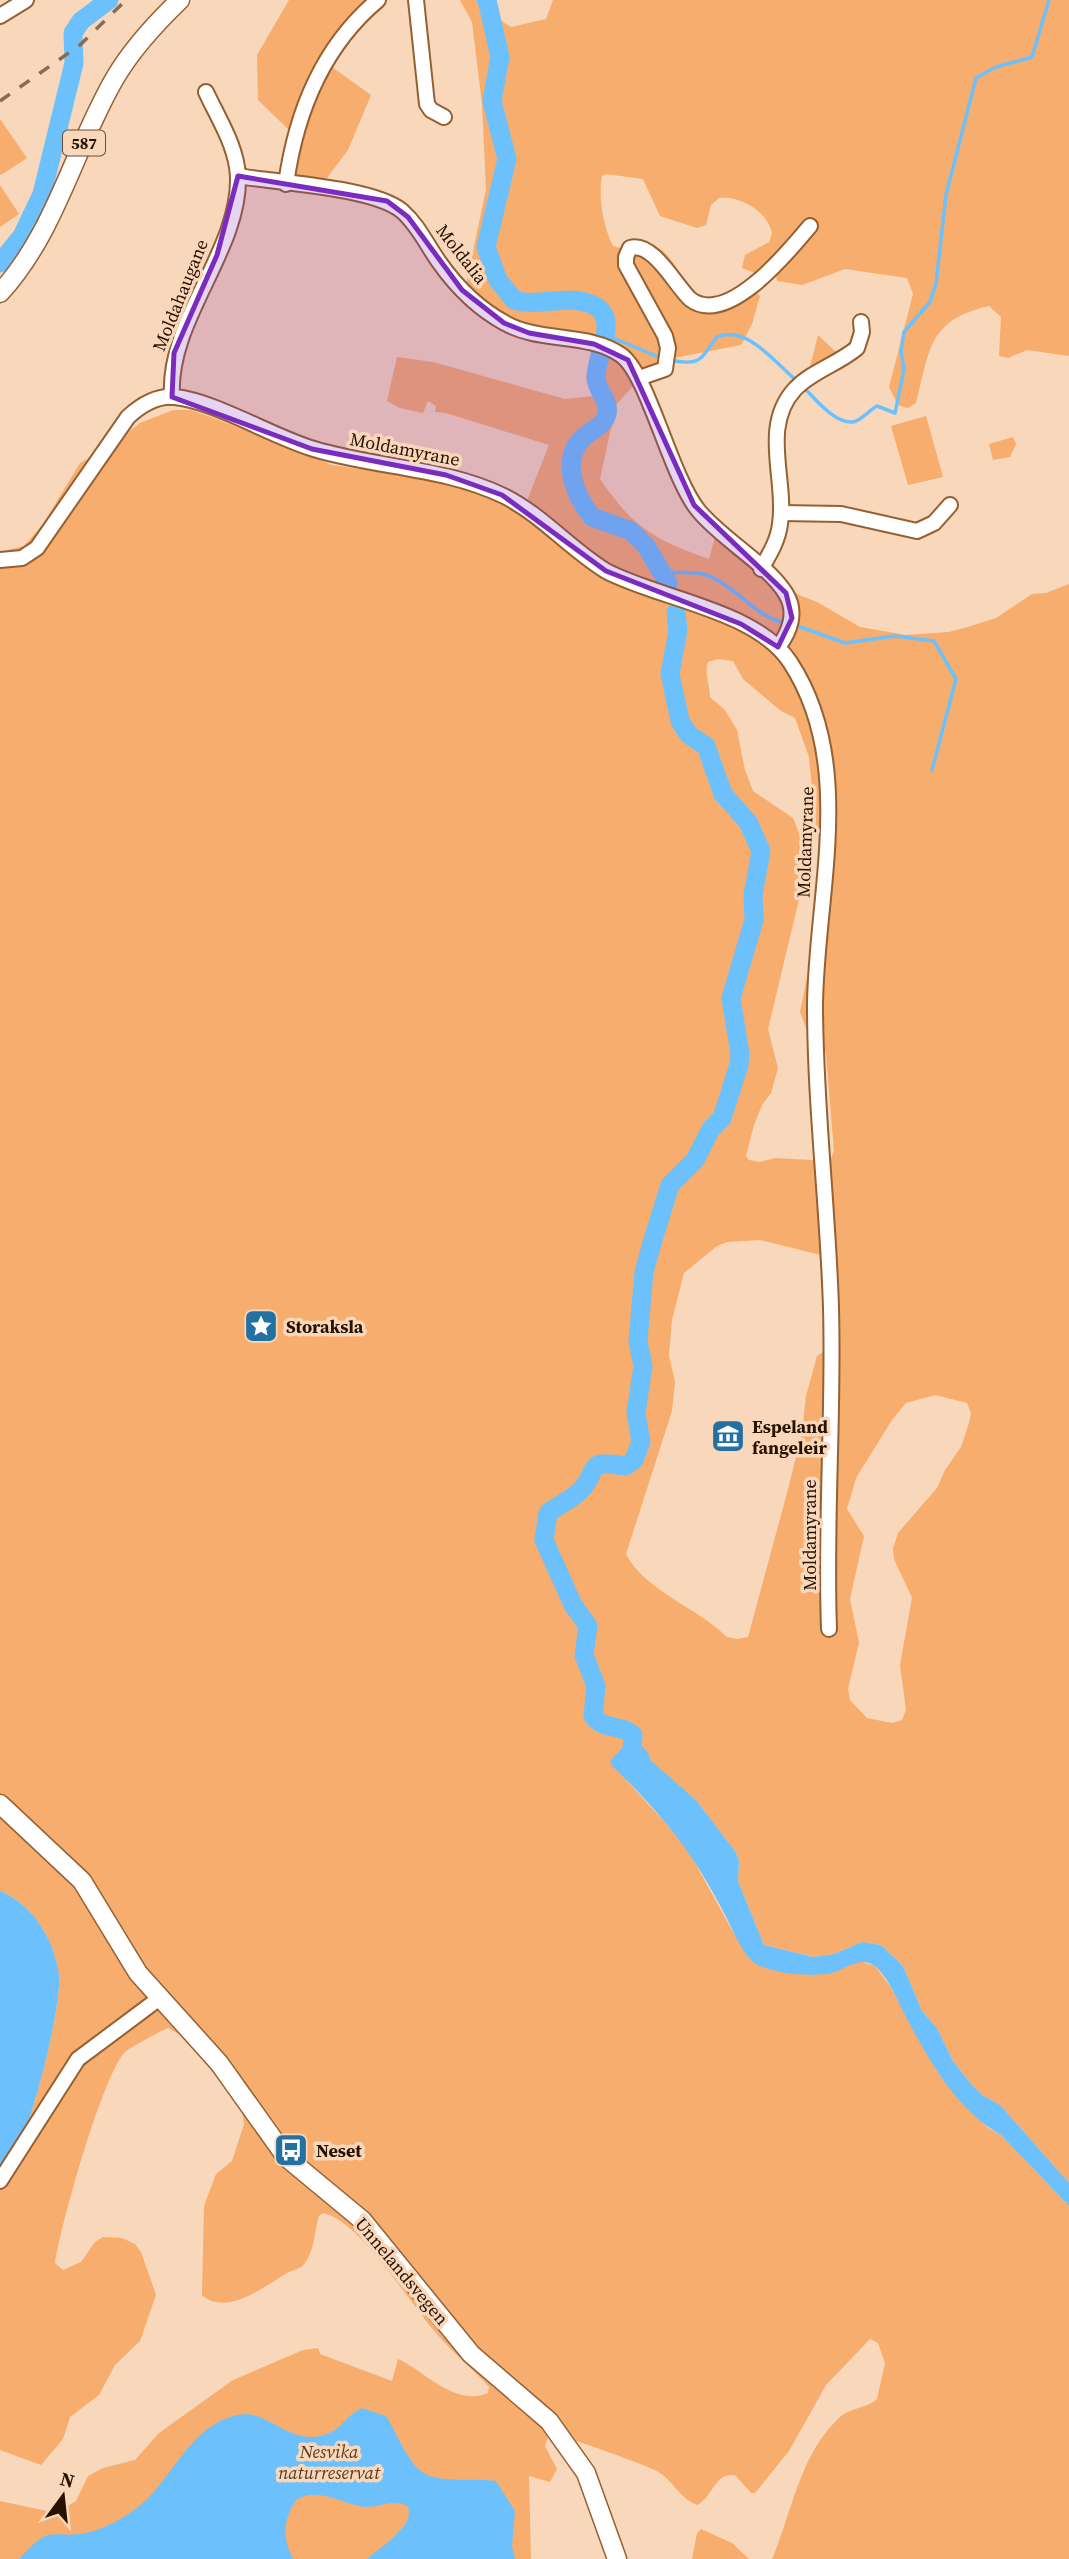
<svg xmlns="http://www.w3.org/2000/svg" width="1069" height="2559" font-family="'Source Serif 4',serif">
  <style>
    .green { fill: #f6ad6d; fill-rule: evenodd }
    .water { fill: #6cc1fd }
    .lines { fill: none; stroke-linecap: round; stroke-linejoin: round }
    .stream { stroke: #6cc1fd; stroke-width: 3.5 }
    .river { stroke: #6cc1fd; stroke-width: 19 }
    .minor-casing { stroke: #946132; stroke-width: 18 }
    .major-casing { stroke: #946132; stroke-width: 21 }
    .minor { stroke: #fff; stroke-width: 14 }
    .major { stroke: #fff; stroke-width: 18 }
    .rail { stroke: #866b55; stroke-width: 3.5; stroke-dasharray: 12 12; stroke-linecap: butt }
    .marked { fill: #7b2cbf; fill-opacity: 0.2; stroke: #7b2cbf; stroke-width: 5; stroke-linejoin: round }
    .labels { text-anchor: middle; dominant-baseline: central; stroke-width: 7; stroke-linejoin: round; paint-order: stroke }
    .shield { fill: #f9d7ba; stroke: #664d38; stroke-width: 2 }
    .shield-label { font-size: 16px; font-weight: bold; fill: #271201 }
    .street-label { font-size: 18px; fill: #271201; stroke: #f9d7ba }
    .poi-label { font-size: 18px; font-weight: bold; fill: #271201; stroke: #f9d7ba; text-anchor: start }
    .park-label { font-size: 18px; font-style: italic; fill: #583a1e; stroke: #f9d7ba }
  </style>
  <rect width="100%" height="100%" fill="#f9d7ba"/>
  <!-- green -->
  <g class="green">
    <path d="M289 0H372L325 62 371 95 348 150 321 186 287 179 292 133 258 100 257 55Z"/>
    <path d="M460 0H476L484 17 493 21 497 18 511 27 546 19 553 0H1069V356L1027 350 1008 358 999 356 1001 317 989 306C927 320 930 351 916 403L908 408 898 405 889 387 913 294 907 278 845 269 802 285 777 281 776 273H755L742 268 745 255 769 242 772 233C767 211 741 196 719 198L711 205 706 225 697 228 660 216 643 179 606 174 602 176C598 198 603 225 613 246 626 251 633 244 645 244 672 244 684 286 695 305L754 291 760 296 752 324 741 345 669 359 641 377 616 405 600 479C634 528 653 539 709 559L717 529 784 589 817 602 860 627 906 635 949 632 971 626 996 618 1032 594 1046 593 1069 584V2183L1000 2105 982 2095 967 2079 953 2061 937 2028 922 2011 903 1966 881 1945 862 1942 834 1954 815 1957 764 1945 738 1881 739 1860 735 1851 696 1800 650 1762 636 1746 637 1739 626 1780 684 1843 733 1932 755 1963 788 1973 860 1961 875 1966 890 1986 941 2077 969 2109 988 2128 1001 2135 1069 2206V2559H772C792 2512 800 2454 839 2418 850 2407 866 2409 877 2399L885 2363 878 2343 870 2339 826 2385 789 2451 755 2493H751L736 2476C716 2469 713 2497 697 2505 678 2497 674 2481 657 2471 646 2465 557 2433 549 2433L545 2446 557 2469 550 2482 529 2476 531 2559H0V2501L56 2513 76 2501 88 2476 103 2468 135 2460 159 2433 233 2380 303 2350 318 2348 320 2354 392 2381 398 2359C425 2371 454 2407 488 2393L489 2387C472 2368 452 2352 436 2333 410 2304 360 2220 323 2213L319 2216C314 2231 315 2250 305 2263 300 2270 294 2269 287 2273 265 2286 226 2317 202 2295L204 2206 216 2174 232 2161 244 2124 242 2108 184 2037 168 2028C160 2031 132 2047 126 2051 103 2072 60 2228 55 2263L63 2270 81 2262 95 2242 103 2237 122 2238 135 2244 141 2252 156 2295 140 2341 115 2365 99 2395 70 2417 63 2439 41 2465 0 2450V2168C6 2161 13 2154 17 2147 33 2123 62 2003 59 1976 55 1941 33 1904 0 1891V552L24 546 43 524 80 463 109 447 140 423 173 410H191L216 419 332 465 451 483 480 491 522 513 549 445 446 413 435 412 436 406 428 401 423 413 400 408 387 401 397 357 433 362 565 399 593 396 590 362 593 348 499 322 465 290 486 189 482 104 472 22ZM718 659 733 661 743 679 781 711 795 718 809 757 816 828 825 839 831 901 824 935 810 962 800 1012 807 1031 822 1044 826 1054 834 1151 830 1161 775 1158 760 1162 749 1160 746 1156 754 1125 762 1105 771 1093 778 1068 768 1029 803 883 802 841 793 818 753 791 745 770 737 730 725 710 710 697C710 686 704 672 708 662ZM760 1240 825 1256 830 1347 817 1356 806 1396 802 1433 787 1493 748 1637 737 1639 727 1637C698 1608 645 1591 626 1554L672 1411 675 1381 669 1356 672 1320 684 1273 717 1246 727 1242ZM935 1395 967 1403 971 1413 969 1423 961 1447 945 1470 937 1488 898 1533 893 1549 894 1559 912 1598 900 1665 906 1710 902 1720 892 1723 867 1718 850 1700 848 1689 859 1643 850 1599 864 1536 847 1509 856 1478 892 1420 906 1403Z"/>
    <path d="M0 119 27 158 1 175 0 174Z"/>
    <path d="M0 185 19 214 0 227Z"/>
    <path d="M818 335 837 353 813 371 810 367Z"/>
    <path d="M926 416 943 477 908 485 891 426Z"/>
    <path d="M1013 437 1016 444 1010 457 993 460 989 444Z"/>
    <path d="M701 2529 732 2543 749 2559H692L697 2533Z"/>
  </g>
  <!-- water -->
  <g class="water">
    <path d="M476 0H494L497 18 494 21 484 17Z"/>
    <path d="M635 1735 636 1746 643 1754 696 1800 735 1851 739 1860 738 1881 764 1945 814 1957 834 1954 862 1942 881 1945 903 1966 922 2011 937 2028 953 2061 967 2079 982 2095 1000 2105 1069 2183V2206L1001 2135C956 2110 929 2060 906 2017 897 2000 890 1980 876 1967 859 1953 844 1972 826 1974 806 1976 776 1974 758 1965 743 1958 732 1927 724 1913 693 1852 661 1813 612 1766L610 1761Z"/>
    <path d="M0 1891C33 1904 55 1941 59 1975 62 2004 33 2123 17 2147 13 2154 6 2161 0 2168Z"/>
    <path d="M362 2408 386 2416C395 2430 408 2462 421 2471 439 2485 475 2477 496 2481L515 2511 512 2546 515 2559H367C380 2547 415 2527 408 2507 396 2497 379 2508 365 2507 342 2504 318 2486 296 2500 283 2520 282 2538 293 2559H19C27 2551 36 2539 48 2535 58 2533 69 2536 79 2534 99 2532 122 2519 137 2508 173 2480 189 2425 238 2415 267 2408 288 2446 324 2435 342 2430 346 2415 362 2408Z"/>
  </g>
  <g class="lines">
    <!-- stream -->
    <g class="stream">
      <path d="M606 335 661 358"/>
      <path d="M669 360C701 366 699 361 717 337 747 324 776 364 796 380"/>
      <path d="M802 386C814 397 834 424 853 422 861 421 869 410 877 406L895 413 904 370 901 351 904 332 930 302 936 284 946 195 976 78 996 67 1032 57 1049 0"/>
      <path d="M661 571C678 575 691 569 709 576 737 587 758 620 787 623"/>
      <path d="M795 625 845 643 895 636 934 641 956 679 932 770"/>
    </g>
    <!-- river -->
    <g class="river">
      <path d="M487 0 500 57 492 101 507 159 486 247 498 280 514 300C540 308 567 293 593 305 622 318 594 358 596 379 598 392 610 402 607 414 604 426 593 429 585 436 560 457 573 493 592 517L631 531 646 546 668 583"/>
      <path d="M0 263 22 236 42 194 74 63 73 33 81 21 109 0"/>
      <path d="M640 1758 632 1749 633 1735C619 1723 604 1731 593 1716L596 1686 584 1655 588 1626 573 1605 544 1540 548 1513C558 1505 571 1500 580 1491 601 1470 582 1459 626 1466L634 1460 641 1442 636 1413 643 1366 638 1341 644 1272 652 1243 670 1185 695 1160 711 1129 722 1118 739 1065 740 1054 731 998 754 920 753 895 761 851 748 822 723 794 706 746 689 735 680 721 670 674 678 630 676 613"/>
    </g>
    <!-- minor casing -->
    <g class="minor-casing">
      <g id="minor">
        <path d="M416 0 427 104 431 110 444 117"/>
        <path d="M0 16 26 0"/>
        <path d="M238 176C279 183 372 187 402 211 418 225 427 245 439 262 456 286 479 309 505 323 540 343 588 332 621 355 648 374 670 475 698 510 721 539 768 564 786 594 797 612 790 632 778 647"/>
        <path d="M286 184C296 112 322 47 378 0"/>
        <path d="M639 378 665 369 668 348 665 336 626 265V257L630 248C653 241 675 285 690 299 727 328 789 251 810 226"/>
        <path d="M172 397C167 320 240 251 238 177 237 147 219 120 206 92"/>
        <path d="M781 513 841 514 917 531 934 523 950 505"/>
        <path d="M0 560 22 558 37 548 128 417C141 405 156 395 175 397 215 401 273 437 314 449 377 468 444 467 504 496 542 515 570 549 606 571 659 599 756 610 790 662 857 764 816 894 815 1005 815 1106 828 1207 831 1308 834 1415 825 1522 829 1629"/>
        <path d="M761 569C769 555 778 541 780 524 787 480 760 427 795 389 812 371 838 364 857 348L862 332 861 322"/>
        <path d="M0 2181 78 2059 161 1997"/>
      </g>
    </g>
    <!-- major casing -->
    <g class="major-casing">
      <g id="major">
        <path d="M0 293C56 232 74 148 115 78 132 49 156 23 180 0"/>
        <path d="M0 1804 82 1881 138 1973 219 2063 286 2157 362 2220 471 2354 549 2421 586 2473 617 2559"/>
      </g>
    </g>
    <!-- minor -->
    <use href="#minor" class="minor"/>
    <!-- major -->
    <use href="#major" class="major"/>
    <!-- rail -->
    <path class="rail" d="M0 101 80 45 126 0"/>
  </g>
  <!-- marked area -->
  <path class="marked" d="M238 176 387 201 408 217 462 290 504 323 529 333 594 344 628 360 694 505 786 593 792 618 778 647 741 624 606 571 502 495 446 475 312 449 172 397 174 353 217 255Z"/>
  <!-- icons -->
  <defs>
    <g id="sight-square" transform="scale(1.75)"><rect x="-9" y="-9" width="18" height="18" rx="4" fill="#2371a3" stroke="#f9d7ba"/><path d="M0-6L1.8-2.2L6-1.7L2.9 1.2L3.7 5.4L0 3.3L-3.7 5.4L-2.9 1.2L-6-1.7L-1.8-2.2Z" fill="#fff"/></g>
    <g id="museum-square" transform="scale(1.75)"><rect x="-9" y="-9" width="18" height="18" rx="4" fill="#2371a3" stroke="#f9d7ba"/><path d="M0-6L6-3V-2H-6V-3ZM-5-1h2V3h-2ZM-1-1h2V3h-2ZM3-1h2V3H3ZM-6 4H6V6H-6Z" fill="#fff"/></g>
    <g id="bus-square" transform="scale(1.75)"><rect x="-9" y="-9" width="18" height="18" rx="4" fill="#2371a3" stroke="#f9d7ba"/><path d="M-5-6H5V4H4V6H2V4H-2V6H-4V4H-5ZM-3.5-4V0h7V-4ZM-3.5 1.2v1.5H-2V1.2ZM2 1.2v1.5H3.5V1.2Z" fill="#fff"/></g>
  </defs>
  <g fill-rule="evenodd">
    <use href="#sight-square" x="261" y="1326"/>
    <use href="#museum-square" x="728" y="1436"/>
    <use href="#bus-square" x="291" y="2150"/>
  </g>
  <g class="labels">
    <!-- shield labels -->
    <rect class="shield" x="63" y="130.5" width="42" height="25" rx="5"/>
    <g class="shield-label">
      <text x="84" y="143">587</text>
    </g>
    <!-- street labels -->
    <g class="street-label">
      <text transform="translate(462 254) rotate(52)">Moldalia</text>
      <text transform="translate(180 295) rotate(-68)">Moldahaugane</text>
      <text transform="translate(405 449) rotate(11)">Moldamyrane</text>
      <text transform="translate(805 842) rotate(-88)">Moldamyrane</text>
      <text transform="translate(809 1535) rotate(-90)">Moldamyrane</text>
      <text transform="translate(402 2271) rotate(50)">Unnelandsvegen</text>
    </g>
    <!-- poi labels -->
    <g class="poi-label">
      <text x="286" y="1326">Storaksla</text>
      <text x="752" y="1426">Espeland<tspan x="752" dy="21">fangeleir</tspan></text>
      <text x="316" y="2150">Neset</text>
    </g>
    <!-- park labels -->
    <g class="park-label">
      <text x="329" y="2451">Nesvika<tspan x="329" dy="21">naturreservat</tspan></text>
    </g>
  </g>
  <!-- north arrow -->
  <g transform="translate(63 2496) rotate(15)" stroke="#f9d7ba" stroke-width="5" paint-order="stroke">
  <path d="M0-5L12 26L0 18L-12 26Z" fill="#271201"/>
  <text y="-10" font-size="19" font-weight="bold" text-anchor="middle" fill="#271201">N</text>
  </g>
</svg>
